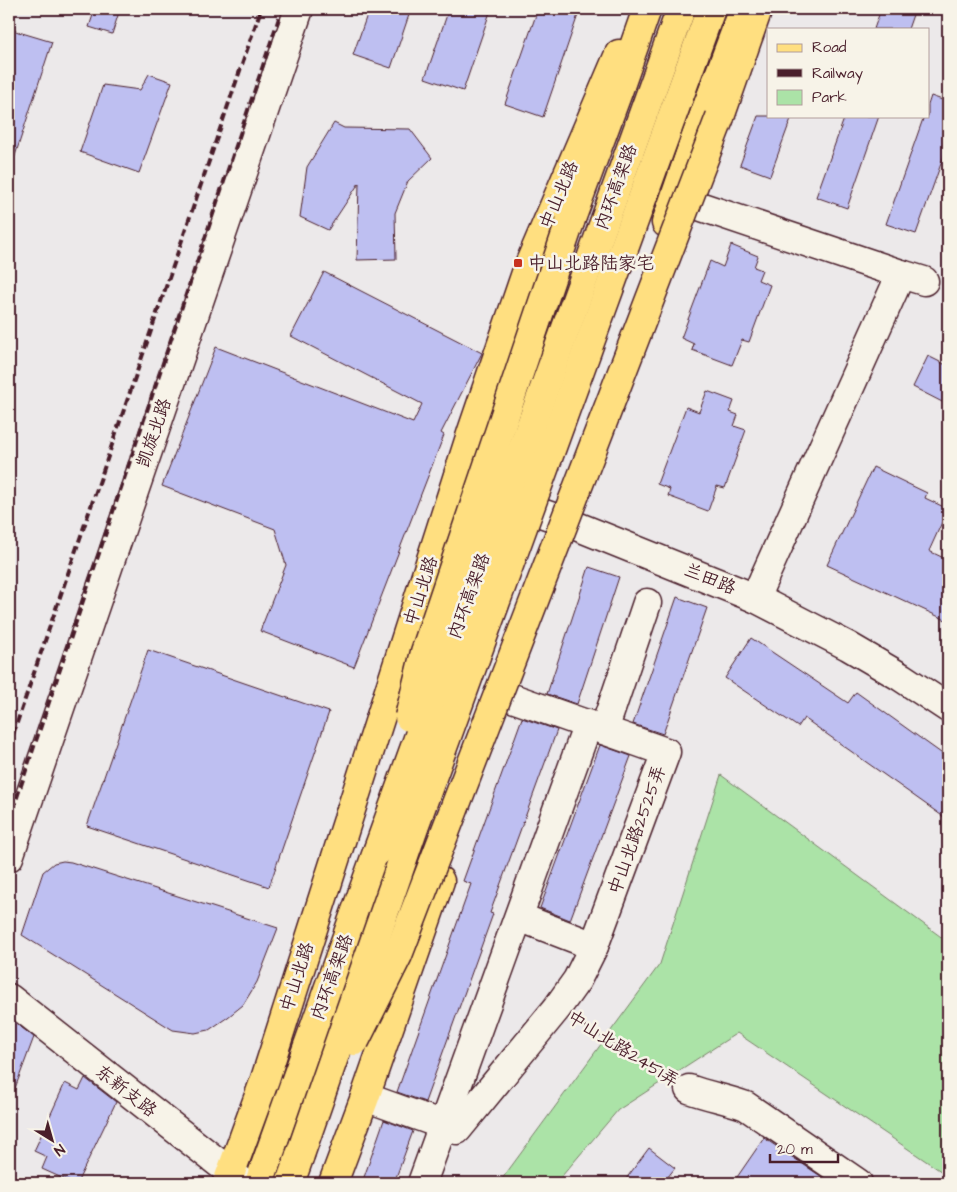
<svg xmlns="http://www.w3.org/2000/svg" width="957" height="1192" font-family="'Architects Daughter','LXGW WenKai TC',sans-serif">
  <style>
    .green { fill: #abe3a7; stroke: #7a8169 }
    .building { fill: #bebff1; stroke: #4a1f2b }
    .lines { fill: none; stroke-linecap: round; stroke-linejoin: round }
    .minor-casing { stroke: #4a1f2b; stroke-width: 31 }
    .major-casing { stroke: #4a1f2b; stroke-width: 31 }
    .highway-casing { stroke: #4a1f2b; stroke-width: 31 }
    .path { stroke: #4a1f2b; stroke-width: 3; stroke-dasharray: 4 4; stroke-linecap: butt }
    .minor { stroke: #f7f3e8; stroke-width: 28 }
    .major { stroke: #ffdf80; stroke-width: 28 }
    .highway { stroke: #ffdf80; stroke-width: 28 }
    .rail { stroke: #4a1f2b; stroke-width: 4; stroke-dasharray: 8 4; stroke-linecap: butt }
    .highway-bridge-casing { stroke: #4a1f2b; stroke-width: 31; stroke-linecap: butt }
    .highway-bridge { stroke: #ffdf80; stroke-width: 28 }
    .poi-dot { fill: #c8321e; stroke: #f7f3e8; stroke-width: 2 }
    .labels { text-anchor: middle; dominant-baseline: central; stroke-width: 5; stroke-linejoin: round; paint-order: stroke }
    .street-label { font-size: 18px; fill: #4a1f2b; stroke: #f7f3e8 }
    .poi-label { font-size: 18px; fill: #4a1f2b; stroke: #f7f3e8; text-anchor: start }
  </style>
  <rect width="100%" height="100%" fill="#ece9ea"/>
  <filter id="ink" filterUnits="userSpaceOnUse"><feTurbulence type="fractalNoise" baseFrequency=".02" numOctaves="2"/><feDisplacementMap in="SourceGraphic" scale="10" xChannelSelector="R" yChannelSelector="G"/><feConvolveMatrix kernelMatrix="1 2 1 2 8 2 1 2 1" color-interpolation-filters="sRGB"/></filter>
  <g filter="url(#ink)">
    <!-- green -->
    <path class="green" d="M721 775 948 942V1176L737 1033 618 1110 556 1183H499L660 964Z"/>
    <!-- building -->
    <g class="building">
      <path d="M95 9H120L112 34 89 27Z"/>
      <path d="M369 9H411L391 68 353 55Z"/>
      <path d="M449 9H491L463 91 425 78Z"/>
      <path d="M538 9H580L543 117 505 104Z"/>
      <path d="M881 9H915L908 29H874Z"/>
      <path d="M12 30 52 42 12 165H9V39Z"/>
      <path d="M149 74 172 82 139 173 80 152 103 85 140 90Z"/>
      <path d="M931 96 948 102V144L916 234 886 224 924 116H928V105Z"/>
      <path d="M758 116H792L770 176 740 165Z"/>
      <path d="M845 116H879L847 208 816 197Z"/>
      <path d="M334 123 344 128 410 129 432 158 408 181 395 213 396 259 357 260 359 183 328 230 300 217 307 167Z"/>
      <path d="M731 245 758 256 754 267 762 270 758 280 770 285 749 342 742 340 732 365 692 350 694 344 681 338 710 261 723 267Z"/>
      <path d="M324 272 482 353 441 433 444 435 354 667 260 631 286 565 275 529 162 486 216 347 413 423 422 404 291 336Z"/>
      <path d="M928 356 948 366V405L913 387Z"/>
      <path d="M707 391 734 401 730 412 738 415 734 426 746 430 725 488 717 486 708 511 668 496 670 489 657 484 686 407 699 412Z"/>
      <path d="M873 467 927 493 925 498 948 509 929 551 948 560V621L827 565Z"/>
      <path d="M589 567 619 577 577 704 547 694Z"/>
      <path d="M677 597 707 608 663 734 633 724Z"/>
      <path d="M751 638 848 703 856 692 948 758V820L804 718 798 727 725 678Z"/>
      <path d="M148 650 329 712 269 887 87 826Z"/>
      <path d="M522 718 557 730 490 913 493 914 425 1102 397 1092 471 884 463 881Z"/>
      <path d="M600 745 631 756 570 920 540 908Z"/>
      <path d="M63 861 71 862 278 928 257 982 243 1005 228 1017 209 1030 195 1033 173 1030 22 935 43 872 54 863Z"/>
      <path d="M9 1018 34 1037 11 1099H9Z"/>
      <path d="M85 1078 116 1102 77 1183H73L42 1169 47 1157 34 1151 65 1083 79 1090Z"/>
      <path d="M384 1120 413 1131 394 1183H362Z"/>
      <path d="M764 1138 831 1183H733Z"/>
      <path d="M649 1148 675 1168 663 1183H623Z"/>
    </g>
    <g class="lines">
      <!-- minor casing -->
      <g class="minor-casing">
        <g id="minor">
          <path d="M702 207 901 274 755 598"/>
          <path d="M901 274 924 281"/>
          <path d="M507 501 564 521 755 598 848 646 901 677 948 708"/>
          <path d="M604 730 647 603"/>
          <path d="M9 857 299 9"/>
          <path d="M519 917 594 946"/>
          <path d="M9 998 244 1183"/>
          <path d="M689 1089C708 1096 727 1099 746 1106L858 1183"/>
          <path d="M365 1097 457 1130 557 1008 577 980 594 946 666 752 504 695"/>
          <path d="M422 1183 588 724"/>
        </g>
      </g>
      <!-- major casing -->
      <g class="major-casing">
        <g id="major">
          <path d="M666 223 696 136 744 9"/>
          <path d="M227 1183 265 1079 472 431 528 267 619 54"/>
          <path d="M333 1183 365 1097 440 881"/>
        </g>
      </g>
      <!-- highway casing -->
      <g class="highway-casing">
        <g id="highway">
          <path d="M720 117 758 9"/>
          <path d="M570 222 619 89 647 9"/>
          <path d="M259 1183 377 852"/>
          <path d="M290 1183 300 1155"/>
        </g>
      </g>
      <!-- path -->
      <path class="path" d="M577 1021 669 1079"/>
      <!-- minor -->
      <use href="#minor" class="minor"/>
      <!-- major -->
      <use href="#major" class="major"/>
      <!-- highway -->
      <use href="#highway" class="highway"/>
      <!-- rail -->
      <g class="rail">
        <path d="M9 746 261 9"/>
        <path d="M9 821 282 9"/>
      </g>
      <!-- highway-bridge casing -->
      <g class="highway-bridge-casing">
        <g id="highway-bridge">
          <path d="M409 717 425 652 570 222"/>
          <path d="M377 852 681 9"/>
          <path d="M355 1041 398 955 720 117"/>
          <path d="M300 1155 414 827 711 9"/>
        </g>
      </g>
      <!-- highway-bridge -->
      <use href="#highway-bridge" class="highway-bridge"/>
    </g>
  </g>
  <!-- markers -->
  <rect class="poi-dot" x="513" y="258" width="10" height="10" rx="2.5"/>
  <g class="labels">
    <!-- street labels -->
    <g class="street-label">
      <text transform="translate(616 187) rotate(-70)">内环高架路</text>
      <text transform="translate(559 195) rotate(-67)">中山北路</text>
      <text transform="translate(154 433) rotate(-71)">凯旋北路</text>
      <text transform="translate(710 579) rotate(22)">兰田路</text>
      <text transform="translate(421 591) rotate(-72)">中山北路</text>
      <text transform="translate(469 596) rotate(-70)">内环高架路</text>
      <text transform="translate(637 830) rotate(-70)">中山北路2525弄</text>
      <text transform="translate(297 977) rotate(-72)">中山北路</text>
      <text transform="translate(332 977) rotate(-70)">内环高架路</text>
      <text transform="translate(623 1049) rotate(32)">中山北路2451弄</text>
      <text transform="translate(126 1091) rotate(38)">东新支路</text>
    </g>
    <!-- poi labels -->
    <g class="poi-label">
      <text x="528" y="263">中山北路陆家宅</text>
    </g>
  </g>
  <!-- margin -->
  <rect width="957" height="1192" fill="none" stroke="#f7f3e8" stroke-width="30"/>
  <rect x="15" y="15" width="927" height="1162" fill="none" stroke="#4a1f2b" stroke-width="2" filter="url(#ink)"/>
  <!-- legend -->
  <rect x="767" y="28" width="162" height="90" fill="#f7f3e8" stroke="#b29e9c"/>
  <rect x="777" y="44" width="25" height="8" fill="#ffdf80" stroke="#b29e9c"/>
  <text x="812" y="52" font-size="15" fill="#4a1f2b">Road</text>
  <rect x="777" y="69" width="25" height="8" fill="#4a1f2b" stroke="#b29e9c"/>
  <text x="812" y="78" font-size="15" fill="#4a1f2b">Railway</text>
  <rect x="777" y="90" width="25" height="15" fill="#abe3a7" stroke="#b29e9c"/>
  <text x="812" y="102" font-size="15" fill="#4a1f2b">Park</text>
  <!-- north arrow -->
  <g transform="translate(52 1140) rotate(143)" stroke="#f7f3e8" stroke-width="4" paint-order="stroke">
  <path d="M0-4L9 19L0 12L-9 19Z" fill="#4a1f2b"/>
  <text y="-8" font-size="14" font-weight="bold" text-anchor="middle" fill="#4a1f2b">N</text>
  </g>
  <!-- scale -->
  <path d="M770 1154v8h68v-8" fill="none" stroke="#4a1f2b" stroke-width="2.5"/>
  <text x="777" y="1154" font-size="15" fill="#4a1f2b" stroke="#f7f3e8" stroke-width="4" paint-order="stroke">20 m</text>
</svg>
